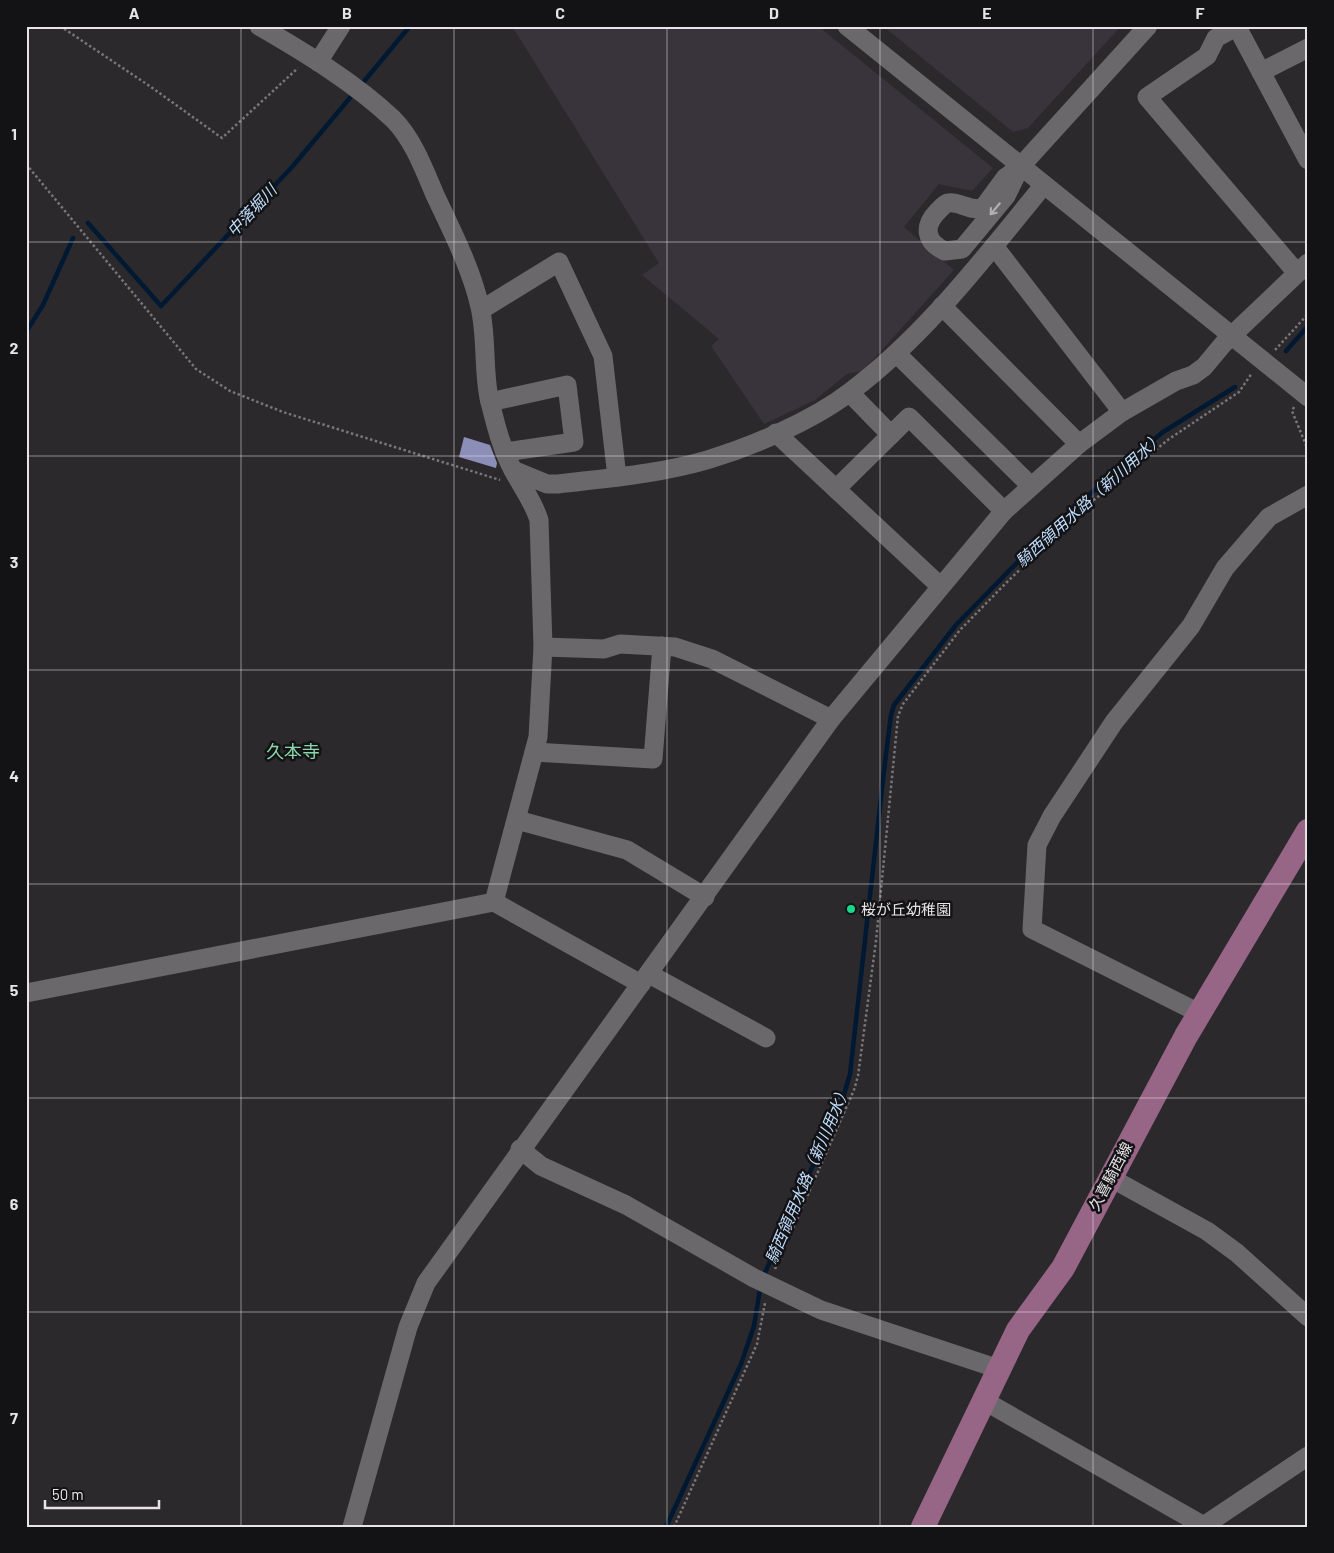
<svg xmlns="http://www.w3.org/2000/svg" width="1334" height="1553" font-family="Barlow,'Noto Sans JP',sans-serif">
  <style>
    .built { fill: #39333c }
    .lines { fill: none; stroke-linecap: round; stroke-linejoin: round }
    .stream { stroke: #001933; stroke-width: 4.5 }
    .building { fill: #8b8eb7 }
    .path { stroke: #79767a; stroke-width: 2.5; stroke-dasharray: 2.5 2.5; stroke-linecap: butt }
    .minor { stroke: #6b686c; stroke-width: 19 }
    .major { stroke: #976585; stroke-width: 24 }
    .oneway { stroke: #b5b2b6 }
    .grid { fill: none; stroke: #e6e4e7; stroke-width: 1; stroke-opacity: 0.55 }
    .poi-dot { fill: #16d989; stroke: #131214; stroke-width: 2 }
    .labels { text-anchor: middle; dominant-baseline: central; stroke-width: 5; stroke-linejoin: round; paint-order: stroke }
    .poi-label { font-size: 15px; fill: #e6e4e7; stroke: #131214; text-anchor: start }
    .street-label { font-size: 15px; fill: #e6e4e7; stroke: #131214 }
    .water-label { font-size: 16px; font-style: italic; fill: #bedcfc; stroke: #131214 }
    .quarter-label { font-size: 18px; fill: #89d7aa; stroke: #131214 }
    .neatline { fill: none; stroke: #e6e4e7; stroke-width: 2 }
    .grid-label { font-size: 16px; text-anchor: middle; font-weight: bold; fill: #e6e4e7 }
  </style>
  <rect width="100%" height="100%" fill="#2c292d"/>
  <!-- built -->
  <g class="built">
    <path d="M511 26H818L993 168 972 191 939 184 904 227 954 270 863 371 847 374 815 400 764 424 711 346 719 339 642 275 659 263 517 34Z"/>
    <path d="M883 26H1121L1028 128 1013 132Z"/>
  </g>
  <g class="lines">
    <!-- stream -->
    <g class="stream">
      <path d="M361 85 410 26"/>
      <path d="M88 223 161 306 292 167 354 93"/>
      <path d="M26 332 43 305 73 238"/>
      <path d="M1286 351 1308 326"/>
      <path d="M764 1275 843 1098 850 1074 885 762 891 715 894 705 956 625 1052 527 1134 456 1163 432 1235 387"/>
      <path d="M666 1527 741 1364 754 1326 760 1289"/>
    </g>
  </g>
  <!-- building -->
  <path class="building" d="M464 437 490 445 497 463 496 468 459 457Z"/>
  <g class="lines">
    <!-- path -->
    <g class="path">
      <path d="M60 26 151 87 222 138 298 68"/>
      <path d="M26 164 196 369 230 391 283 412 500 480"/>
      <path d="M1275 350 1308 314"/>
      <path d="M1294 407 1292 411 1306 445 1308 456"/>
      <path d="M775 1269 854 1090 858 1076 876 941 898 716 903 704 960 630 1008 581 1089 504 1169 439 1239 392 1252 373"/>
      <path d="M674 1527 757 1344 765 1303"/>
    </g>
    <!-- minor -->
    <g class="minor">
      <path d="M259 26C304 52 355 83 393 119 413 139 424 169 435 195 452 231 471 268 480 307 487 337 483 368 489 398 495 422 501 448 513 470 522 487 533 501 539 520L543 647 538 737 494 902"/>
      <path d="M847 26 1308 397"/>
      <path d="M1238 26 1216 38 1207 56 1147 97 1297 273"/>
      <path d="M1237 27 1308 160"/>
      <path d="M318 62 341 26"/>
      <path d="M1261 72 1308 48"/>
      <path d="M1020 167 1006 196 962 249 945 251C925 242 923 226 938 211 941 208 944 204 948 203 959 201 971 212 983 208L1005 178 1020 167 1148 26"/>
      <path d="M994 246 1122 412"/>
      <path d="M942 306 1079 444"/>
      <path d="M481 310 559 262 603 356 617 477"/>
      <path d="M897 354 1031 486"/>
      <path d="M850 393 891 435"/>
      <path d="M490 402 567 385 574 442 505 452"/>
      <path d="M776 433 940 586"/>
      <path d="M513 470 547 484H558C608 478 659 474 707 460 753 446 812 421 850 392 925 336 984 258 1043 186"/>
      <path d="M836 489 909 417 1004 511"/>
      <path d="M543 647 604 649 620 644 675 647 712 659 831 719"/>
      <path d="M534 752 653 759 662 646"/>
      <path d="M517 820 627 850 705 897"/>
      <path d="M649 974 766 1038"/>
      <path d="M26 993 494 902 641 984"/>
      <path d="M1199 1013 1032 929 1037 845 1052 816 1114 722 1191 626 1225 568 1269 517 1308 495"/>
      <path d="M520 1149 541 1166 626 1205 754 1278 821 1310 999 1369"/>
      <path d="M1109 1177 1207 1231 1237 1253 1308 1317"/>
      <path d="M983 1400 1204 1526"/>
      <path d="M352 1527 408 1327 426 1283 831 719 1004 511 1079 444 1122 412 1176 381 1193 375 1204 367 1224 343 1308 263"/>
      <path d="M1202 1527 1308 1456"/>
    </g>
    <!-- major -->
    <path class="major" d="M923 1527 1018 1330 1063 1268 1186 1036 1308 831"/>
  </g>
  <!-- one-way arrows -->
  <defs><path id="oneway-shaft" d="M-6 0H5M1.5-3L5.5 0L1.5 3" fill="none" stroke-width="1.6" stroke-linecap="round" stroke-linejoin="round" transform="scale(1.25)"/></defs>
  <use class="oneway" href="#oneway-shaft" transform="translate(995 209) rotate(130)"/>
  <!-- grid -->
  <path class="grid" d="M241 26V1527M454 26V1527M667 26V1527M880 26V1527M1093 26V1527M26 242H1308M26 456H1308M26 670H1308M26 884H1308M26 1098H1308M26 1312H1308"/>
  <!-- markers -->
  <circle class="poi-dot" cx="851" cy="909" r="5"/>
  <g class="labels">
    <!-- poi labels -->
    <g class="poi-label">
      <text x="861" y="909">桜が丘幼稚園</text>
    </g>
    <!-- street labels -->
    <g class="street-label">
      <text transform="translate(1110 1176) rotate(-62)">久喜騎西線</text>
    </g>
    <!-- water labels -->
    <g class="water-label">
      <text transform="translate(251 210) rotate(-47)">中落堀川</text>
      <text transform="translate(1089 499) rotate(-42)">騎西領用水路（新川用水）</text>
      <text transform="translate(807 1174) rotate(-67)">騎西領用水路（新川用水）</text>
    </g>
    <!-- quarter labels -->
    <g class="quarter-label">
      <text x="293" y="751">久本寺</text>
    </g>
  </g>
  <!-- border -->
  <rect width="1334" height="1553" fill="none" stroke="#131214" stroke-width="55"/>
  <!-- scale -->
  <path d="M45 1500v8h114v-8" fill="none" stroke="#e6e4e7" stroke-width="2.5"/>
  <text x="52" y="1500" font-size="15" fill="#e6e4e7" stroke="#131214" stroke-width="4" paint-order="stroke">50 m</text>
  <rect x="28" y="28" width="1278" height="1498" class="neatline"/>
  <g class="grid-label">
    <text x="134" y="19">A</text>
    <text x="347" y="19">B</text>
    <text x="560" y="19">C</text>
    <text x="774" y="19">D</text>
    <text x="987" y="19">E</text>
    <text x="1200" y="19">F</text>
    <text x="14" y="140">1</text>
    <text x="14" y="354">2</text>
    <text x="14" y="568">3</text>
    <text x="14" y="782">4</text>
    <text x="14" y="996">5</text>
    <text x="14" y="1210">6</text>
    <text x="14" y="1424">7</text>
  </g>
</svg>
